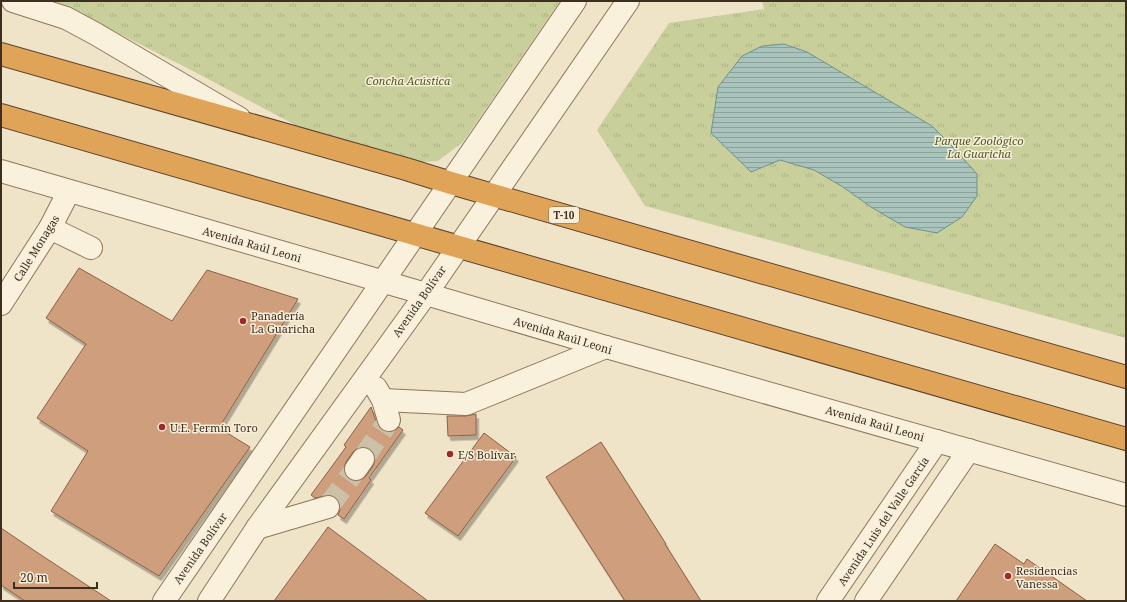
<svg xmlns="http://www.w3.org/2000/svg" width="1127" height="602" font-family="'Noto Serif',serif">
  <style>
    .park { fill: url(#park-tufts) }
    .water { fill: url(#water-rules); stroke: #6f938a }
    .building { fill: #cf9f7d; stroke: #8d5f41; fill-rule: evenodd; filter: url(#shadow) }
    .lines { fill: none; stroke-linecap: round; stroke-linejoin: round }
    .minor-tunnel { stroke: #ccc0a6; stroke-width: 22; stroke-dasharray: 22 11; stroke-linecap: butt }
    .minor-casing { stroke: #8d765c; stroke-width: 24 }
    .highway-casing { stroke: #5b4430; stroke-width: 24 }
    .minor { stroke: #faf1dc; stroke-width: 22 }
    .highway { stroke: #e0a458; stroke-width: 22 }
    .poi-dot { fill: #9e2a2b; stroke: #f7eed8; stroke-width: 1.5 }
    .labels { text-anchor: middle; dominant-baseline: central; stroke-width: 3; stroke-linejoin: round; paint-order: stroke }
    .shield { fill: #f7eed8; stroke: #756857; stroke-width: 1 }
    .shield-label { font-size: 10px; font-weight: bold; fill: #3d2e20 }
    .park-label { font-size: 11px; font-style: italic; fill: #4d5a26; stroke: #f7eed8 }
    .street-label { font-size: 11px; fill: #3d2e20; stroke: #f7eed8 }
    .poi-label { font-size: 11px; fill: #3d2e20; stroke: #f7eed8; text-anchor: start }
  </style>
  <defs>
    <pattern id="park-tufts" width="24" height="20" patternUnits="userSpaceOnUse"><rect width="24" height="20" fill="#c9cf9b"/><path d="M3 7l-1-3M5 7V3M7 7l1-3M15 17l-1-3M17 17v-4M19 17l1-3" fill="none" stroke="#aeb285"/></pattern>
    <pattern id="water-rules" width="6" height="5" patternUnits="userSpaceOnUse"><rect width="6" height="5" fill="#a9c4bc"/><path d="M0 2.5h6" fill="none" stroke="#8ba098"/></pattern>
    <filter id="shadow"><feDropShadow dx="2.5" dy="4.5" stdDeviation="0" flood-color="#0004"/></filter>
  </defs>
  <rect width="100%" height="100%" fill="#f0e4c8"/>
  <!-- park -->
  <g class="park">
    <path d="M54 1H560L463 142 438 161 407 163 305 130 187 68Z"/>
    <path d="M762 1H1126V338L645 206 597 130 669 23 764 9Z"/>
  </g>
  <!-- water -->
  <path class="water" d="M784 44 807 52 932 126 952 146 977 174V196L962 217 937 233 905 227 871 207 843 187 814 170 780 160 751 172 711 133 718 87 742 56 762 46Z"/>
  <!-- building -->
  <g class="building">
    <path d="M79 268 172 321 207 270 298 299 219 428 250 447 159 576 51 511 88 451 37 418 86 344 46 318Z"/>
    <path d="M371 407 377 424 381 429 386 432H392L399 427 403 430 369 478 371 480 344 519 338 515 340 510V504L336 498 331 495 315 498 311 495 346 447 344 445ZM364 447 370 449 374 454 375 460 373 466 366 476 361 480 355 481 349 479 345 475 344 468 346 462 353 452 358 448Z"/>
    <path d="M476 414V435L448 436 447 416H466Z"/>
    <path d="M484 433 516 457 458 536 425 513Z"/>
    <path d="M601 442 666 544H665L701 601H625L546 477Z"/>
    <path d="M328 527 428 601H274Z"/>
    <path d="M1 528 38 553 111 601H25L1 585Z"/>
    <path d="M995 544 1024 564 1027 559 1087 601H956Z"/>
  </g>
  <g class="lines">
    <!-- minor-tunnel -->
    <g class="minor-tunnel">
      <path d="M363 459 389 420"/>
      <path d="M328 507 356 469"/>
    </g>
    <!-- minor casing -->
    <g class="minor-casing">
      <g id="minor">
        <path d="M13 1 66 18 94 33 239 118"/>
        <path d="M1 171 426 294 606 347 1126 495"/>
        <path d="M50 228 91 248"/>
        <path d="M1 304 50 228 69 191"/>
        <path d="M376 388 383 400 389 420"/>
        <path d="M383 400 466 404 606 347"/>
        <path d="M356 469 363 459"/>
        <path d="M257 528 328 507"/>
        <path d="M164 601 575 1"/>
        <path d="M209 601 257 528 426 294 628 1"/>
        <path d="M828 601 937 441"/>
        <path d="M866 601 969 450"/>
      </g>
    </g>
    <!-- highway casing -->
    <g class="highway-casing">
      <g id="highway">
        <path d="M1 54 406 169 451 183 1126 377"/>
        <path d="M1 115 1126 439"/>
      </g>
    </g>
    <!-- minor -->
    <use href="#minor" class="minor"/>
    <!-- highway -->
    <use href="#highway" class="highway"/>
  </g>
  <!-- markers -->
  <g class="poi-dot">
    <circle cx="243" cy="321" r="4"/>
    <circle cx="162" cy="427" r="4"/>
    <circle cx="450" cy="454" r="4"/>
    <circle cx="1008" cy="576" r="4"/>
  </g>
  <g class="labels">
    <!-- shield labels -->
    <rect class="shield" x="549" y="207" width="30" height="16" rx="3"/>
    <g class="shield-label">
      <text x="564" y="215">T-10</text>
    </g>
    <!-- park labels -->
    <g class="park-label">
      <text x="408" y="80">Concha Acústica</text>
      <text x="979" y="140">Parque Zoológico<tspan x="979" dy="13">La Guaricha</tspan></text>
    </g>
    <!-- street labels -->
    <g class="street-label">
      <text transform="translate(252 244) rotate(16)">Avenida Raúl Leoni</text>
      <text transform="translate(36 248) rotate(-58)">Calle Monagas</text>
      <text transform="translate(419 301) rotate(-55)">Avenida Bolívar</text>
      <text transform="translate(563 335) rotate(17)">Avenida Raúl Leoni</text>
      <text transform="translate(875 423) rotate(16)">Avenida Raúl Leoni</text>
      <text transform="translate(883 521) rotate(-56)">Avenida Luis del Valle García</text>
      <text transform="translate(200 548) rotate(-55)">Avenida Bolívar</text>
    </g>
    <!-- poi labels -->
    <g class="poi-label">
      <text x="251" y="315">Panadería<tspan x="251" dy="13">La Guaricha</tspan></text>
      <text x="170" y="427">U.E. Fermín Toro</text>
      <text x="458" y="454">E/S Bolívar</text>
      <text x="1016" y="570">Residencias<tspan x="1016" dy="13">Vanessa</tspan></text>
    </g>
  </g>
  <!-- border -->
  <rect width="1127" height="602" fill="none" stroke="#3d2e20" stroke-width="4"/>
  <!-- scale -->
  <path d="M14 582v6h83v-6" fill="none" stroke="#3d2e20" stroke-width="2"/>
  <text x="20" y="582" font-size="12" fill="#3d2e20" stroke="#f7eed8" stroke-width="3" paint-order="stroke">20 m</text>
</svg>
